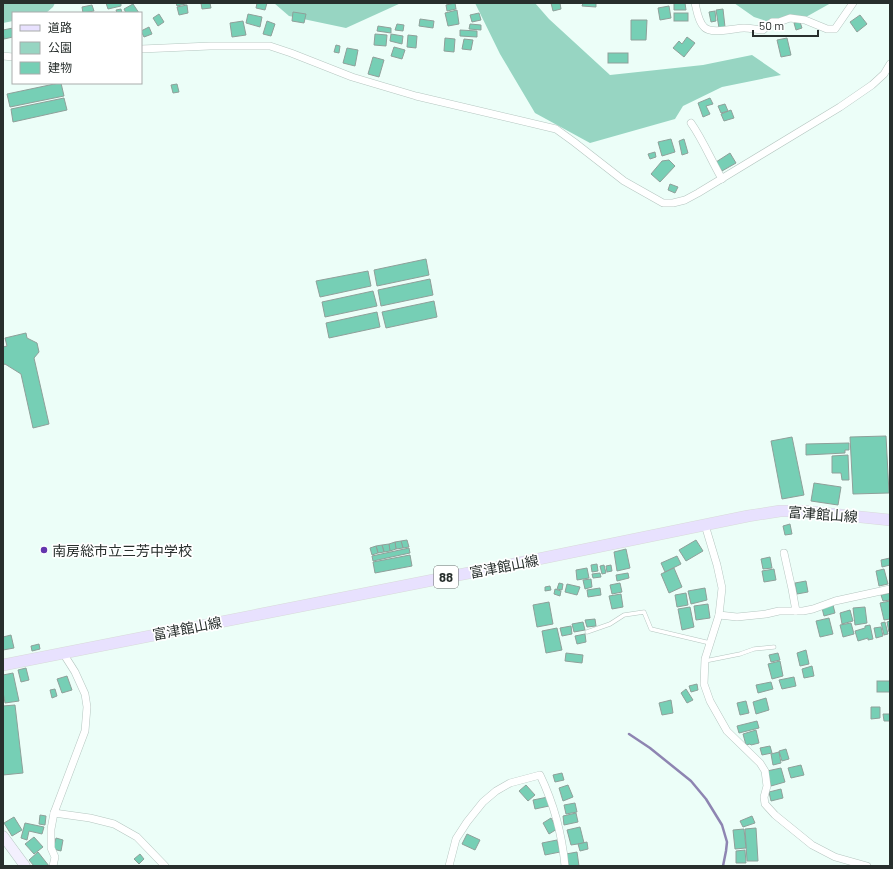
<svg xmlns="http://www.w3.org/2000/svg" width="893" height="869" font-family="Barlow,'Noto Sans JP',sans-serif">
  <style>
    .green { fill: #97d5c2 }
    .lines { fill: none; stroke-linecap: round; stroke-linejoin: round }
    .stream { stroke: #8e85b2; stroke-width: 2.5 }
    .building { fill: #76cfb5; stroke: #8fa09a }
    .lane-casing { stroke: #b5c6c0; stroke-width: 4.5 }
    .street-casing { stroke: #b5c6c0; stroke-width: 8 }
    .secondary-casing { stroke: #b5c6c0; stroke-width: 11 }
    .primary-casing { stroke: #d8dad9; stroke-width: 12 }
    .lane { stroke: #fff; stroke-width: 3.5 }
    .street { stroke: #fff; stroke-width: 7 }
    .secondary { stroke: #f3f0fe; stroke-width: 10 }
    .primary { stroke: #e8e1fe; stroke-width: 11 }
    .poi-dot { fill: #6336ae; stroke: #fff; stroke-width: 1.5 }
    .labels { text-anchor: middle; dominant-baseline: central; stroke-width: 3.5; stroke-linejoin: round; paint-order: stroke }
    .shield { fill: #fff; stroke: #686d6c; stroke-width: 1 }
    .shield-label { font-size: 13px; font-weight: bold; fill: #282f2d }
    .street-label { font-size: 14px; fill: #282f2d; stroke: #fff }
    .poi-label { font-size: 14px; fill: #282f2d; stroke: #fff; text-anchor: start }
  </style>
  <rect width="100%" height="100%" fill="#ecfef8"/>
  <!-- green -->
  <g class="green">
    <path d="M3 3H55L53 7 46 13H13V21L3 23Z"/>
    <path d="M274 3H401L346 28 289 16Z"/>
    <path d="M475 3H535L549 19 610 75 703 65 752 55 781 75 722 87 683 106 675 119 590 143 535 113 500 54Z"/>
    <path d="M734 3H831L797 22H785L772 23 754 17Z"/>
  </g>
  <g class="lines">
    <!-- stream -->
    <path class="stream" d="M629 734 650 748 691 781 706 799 722 825 727 842 726 851 723 866"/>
  </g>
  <!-- building -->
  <g class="building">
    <path d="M106 3H121V6L108 9Z"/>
    <path d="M176 3H190L177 6Z"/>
    <path d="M201 3H210L211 8 202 9Z"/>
    <path d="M257 3H267L265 10 256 8Z"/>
    <path d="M455 3 456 9 447 11 446 5Z"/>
    <path d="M551 3H560L561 9 553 11Z"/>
    <path d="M583 3H596V7L582 6Z"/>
    <path d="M674 3H685L686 10H674Z"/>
    <path d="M133 4 139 13H126L124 9Z"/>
    <path d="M92 5 94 11 83 13 82 7Z"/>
    <path d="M187 5 188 13 179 15 177 7Z"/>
    <path d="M669 6 671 18 660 20 658 8Z"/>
    <path d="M121 9 122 13H117L116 10Z"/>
    <path d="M723 9 725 27 719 28 716 10Z"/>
    <path d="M457 10 459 24 448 26 445 13Z"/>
    <path d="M715 11 716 21 711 22 709 12Z"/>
    <path d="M293 12 306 14 304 23 292 21Z"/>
    <path d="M479 13 481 20 472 22 470 15Z"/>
    <rect x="674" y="13" width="14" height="8"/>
    <path d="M159 14 164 22 158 26 153 18Z"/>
    <path d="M248 14 262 17 260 27 246 23Z"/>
    <path d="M860 15 867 24 857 32 850 22Z"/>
    <path d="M420 19 434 21 433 28 419 26Z"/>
    <path d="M631 20H647L646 40H631Z"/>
    <path d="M243 21 246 35 232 37 230 23Z"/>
    <path d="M267 21 275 24 271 36 263 34Z"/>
    <path d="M800 22 802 28 796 30 794 23Z"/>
    <path d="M397 24 404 25 403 31 395 30Z"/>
    <path d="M470 24 481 25V30L469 29Z"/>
    <path d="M378 26 391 28V33L377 31Z"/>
    <path d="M149 27 152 34 144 37 141 31Z"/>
    <path d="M13 28V37L4 39 3 30Z"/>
    <path d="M460 30 477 31V37L460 36Z"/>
    <path d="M375 34 387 35 386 46 374 45Z"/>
    <path d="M391 34 403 36 402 44 390 41Z"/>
    <path d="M408 35 417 36 416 48 407 47Z"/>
    <path d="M687 37 695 43 684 57 673 48 679 41 682 44Z"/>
    <path d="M445 38 455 39 454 52 444 51Z"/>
    <path d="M787 38 791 55 781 57 777 40Z"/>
    <path d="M464 39 473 40 471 50 462 49Z"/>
    <path d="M336 45 340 46 339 53 334 52Z"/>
    <path d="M394 47 405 50 402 59 391 56Z"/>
    <path d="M347 48 358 50 355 66 343 63Z"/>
    <rect x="608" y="53" width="20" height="10"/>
    <path d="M373 57 384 60 379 77 368 74Z"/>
    <path d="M59 83H61L64 96 10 107 7 94Z"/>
    <path d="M177 84 179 92 173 93 171 85Z"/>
    <path d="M64 98 67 110 13 122 11 109Z"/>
    <path d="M710 98 713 104 706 106 710 114 703 117 698 103Z"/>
    <path d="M725 104 728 111 721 113 718 106Z"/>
    <path d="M731 110 734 118 724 121 721 114Z"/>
    <path d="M671 139 675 152 662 156 658 142Z"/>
    <path d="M684 139 688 153 682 155 679 141Z"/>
    <path d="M655 152 656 157 650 159 648 154Z"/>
    <path d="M730 153 736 163 722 171 716 162Z"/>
    <path d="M669 160 675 166 660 182 651 174 662 161Z"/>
    <path d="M670 184 678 187 675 193 668 190Z"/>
    <path d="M426 259 429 275 377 286 374 270Z"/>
    <path d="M368 271 371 286 320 297 316 281Z"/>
    <path d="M430 279 433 295 381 306 378 290Z"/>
    <path d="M373 291 377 306 325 317 322 302Z"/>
    <path d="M434 301 437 317 386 328 382 312Z"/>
    <path d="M377 312 380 327 329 338 326 323Z"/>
    <path d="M26 333 27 338 37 343 39 352 34 358 49 424 33 428 21 374 5 364 3 365V347L7 346 5 338Z"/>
    <path d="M886 436 889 493 853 494 850 437Z"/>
    <path d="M792 437 804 495 782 499 771 441Z"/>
    <path d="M849 443V450H845V453L806 455V444Z"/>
    <path d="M848 455 849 480H842L841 473H832V456Z"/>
    <path d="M814 483 841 487 838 505 811 501Z"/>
    <path d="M790 524 792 534 785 535 783 526Z"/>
    <path d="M407 540 409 547 403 548 401 541Z"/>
    <path d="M696 540 703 551 686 561 679 550Z"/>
    <path d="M401 541 403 548 396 549 395 542Z"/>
    <path d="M395 542 396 549 390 551 389 544Z"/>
    <path d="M389 544 390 551 384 552 382 545Z"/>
    <path d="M382 545 384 552 378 553 376 546Z"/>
    <path d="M376 546 378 553 372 555 370 548Z"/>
    <path d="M409 548 410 553 373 561 372 556Z"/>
    <path d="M626 549 630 568 617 571 614 552Z"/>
    <path d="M410 555 412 566 375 573 373 562Z"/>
    <path d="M677 556 681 564 665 572 661 563Z"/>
    <path d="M770 557 772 568 763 569 761 559Z"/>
    <path d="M890 558V565L882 567 881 560Z"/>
    <path d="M597 564 598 571 592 572 591 565Z"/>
    <path d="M604 565 606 573 602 574 600 566Z"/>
    <path d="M611 565 612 571 607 572 606 566Z"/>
    <path d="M587 568 589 578 577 580 576 570Z"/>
    <path d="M674 568 682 587 669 593 661 574Z"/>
    <path d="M774 569 776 580 764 582 762 571Z"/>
    <path d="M884 569 888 584 879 586 876 571Z"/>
    <path d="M600 573 601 577 593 578 592 574Z"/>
    <path d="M628 573 629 578 617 581 616 575Z"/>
    <path d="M591 579 592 587 585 589 583 580Z"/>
    <path d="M806 581 808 592 797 594 795 583Z"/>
    <path d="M559 583 563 584 562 590 557 589Z"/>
    <path d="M620 583 622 592 612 594 610 585Z"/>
    <path d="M567 584 580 587 577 595 565 592Z"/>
    <path d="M550 586 551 590 545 591V587Z"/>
    <path d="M600 588 601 595 588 597 587 590Z"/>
    <path d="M705 588 707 600 691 604 688 591Z"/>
    <path d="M555 589 561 591 560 596 554 594Z"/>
    <path d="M686 593 688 605 677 607 675 595Z"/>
    <path d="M890 593V600L883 601 881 595Z"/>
    <path d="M621 594 623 607 612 609 609 596Z"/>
    <path d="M890 601V619L884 620 880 603Z"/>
    <path d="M549 602 553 624 537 627 533 605Z"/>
    <path d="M708 604 710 618 696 620 694 606Z"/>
    <path d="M833 605 835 613 824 616 822 608Z"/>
    <path d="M690 607 694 627 682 630 678 609Z"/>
    <path d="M865 607 867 623 855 625 853 608Z"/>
    <path d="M850 610 853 621 842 624 840 613Z"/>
    <path d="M829 618 833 634 820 637 816 621Z"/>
    <path d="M595 619 596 626 587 627 585 620Z"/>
    <path d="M890 621V632H889L887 622Z"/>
    <path d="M583 622 585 630 574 632 572 624Z"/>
    <path d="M885 622 888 634 884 635 881 623Z"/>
    <path d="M851 623 854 634 843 637 840 625Z"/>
    <path d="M870 625 873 639 868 640V638L858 641 855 631 865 628V626Z"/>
    <path d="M571 626 572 634 562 636 560 628Z"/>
    <path d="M881 627 883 636 876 638 874 628Z"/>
    <path d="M557 628 562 650 546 653 542 631Z"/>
    <path d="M585 634 586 642 577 644 575 636Z"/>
    <path d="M11 635 14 648 3 650V637Z"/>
    <path d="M39 644 40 649 32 651 31 646Z"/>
    <path d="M806 650 809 664 800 666 797 653Z"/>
    <path d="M566 653 583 655 582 663 565 661Z"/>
    <path d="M778 653 780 660 771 662 769 655Z"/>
    <path d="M780 661 783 676 772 679 768 664Z"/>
    <path d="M812 666 814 676 804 678 802 669Z"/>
    <path d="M26 668 29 680 21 682 18 670Z"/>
    <path d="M13 673 19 701 5 703 3 692V675Z"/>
    <path d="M67 676 72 690 62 693 57 679Z"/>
    <path d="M794 677 796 686 782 689 779 680Z"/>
    <rect x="877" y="681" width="13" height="11"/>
    <path d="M771 682 773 689 758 693 756 685Z"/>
    <path d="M697 684 698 690 691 692 689 686Z"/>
    <path d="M55 689 57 696 52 698 50 690Z"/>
    <path d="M686 689 693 700 687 703 681 693Z"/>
    <path d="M766 698 769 710 756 714 753 702Z"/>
    <path d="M671 700 673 713 662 715 659 703Z"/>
    <path d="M746 701 749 713 740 715 737 703Z"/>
    <path d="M15 705 23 773 3 775V706Z"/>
    <path d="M871 707H880V718L871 719Z"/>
    <path d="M883 714H890V721H884Z"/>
    <path d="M757 721 759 728 739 733 737 726Z"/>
    <path d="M756 730 759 743 751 745 750 744 746 745 743 734Z"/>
    <path d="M770 746 772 753 762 755 760 748Z"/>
    <path d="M786 749 789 759 782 761 779 751Z"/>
    <path d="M779 752 781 763 773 765 771 754Z"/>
    <path d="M801 765 804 775 791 778 788 768Z"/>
    <path d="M781 768 785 782 771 786 767 771Z"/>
    <path d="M562 773 564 780 555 782 553 775Z"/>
    <path d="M526 785 535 795 528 801 519 791Z"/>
    <path d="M568 785 573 797 563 801 559 788Z"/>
    <path d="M781 789 783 798 771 801 769 792Z"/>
    <path d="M548 797 549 806 535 809 533 800Z"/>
    <path d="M575 803 577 812 566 814 564 805Z"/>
    <path d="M576 813 578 822 564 825 563 816Z"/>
    <path d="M40 815 46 816 45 825 39 824Z"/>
    <path d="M752 816 755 823 743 827 740 821Z"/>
    <path d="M14 817 22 830 12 836 4 823Z"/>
    <path d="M551 818 557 829 549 834 543 823Z"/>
    <path d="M25 823 44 827 42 834 29 831 27 840 21 838Z"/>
    <path d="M580 827 584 843 571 845 567 830Z"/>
    <path d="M756 828 758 861H747L745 829Z"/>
    <path d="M744 829 746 848 735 849 733 830Z"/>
    <path d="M467 834 480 840 475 850 462 844Z"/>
    <path d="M34 837 43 847 34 854 25 844Z"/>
    <path d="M56 838 63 840 61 851 53 849Z"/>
    <path d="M557 840 560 852 545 855 542 843Z"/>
    <path d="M587 842 588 849 580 851 578 844Z"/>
    <path d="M745 850 746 863H736V851Z"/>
    <path d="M38 852 49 866H34L29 860Z"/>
    <path d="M577 852 579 866H569L566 854Z"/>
    <path d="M140 854 144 859 139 864 134 859Z"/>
  </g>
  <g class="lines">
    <!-- lane casing -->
    <g class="lane-casing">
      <g id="lane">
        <path d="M587 632 610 624 624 615 644 612 651 629 710 643"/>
        <path d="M705 661 740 654 754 649 774 647"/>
      </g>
    </g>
    <!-- street casing -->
    <g class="street-casing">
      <g id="street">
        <path d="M695 3C697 11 698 21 704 27 711 35 734 28 744 28 751 28 757 30 763 30L772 22H779L790 18 805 20 827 29H835L853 3"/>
        <path d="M141 49 210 46H270L291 53 352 77 416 96 556 129 574 142 624 181 663 203H673L685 200 698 193 840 107 872 85 884 74 890 64"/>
        <path d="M3 56 13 57"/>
        <path d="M691 123C703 140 711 160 722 179"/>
        <path d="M705 525 717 565 722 588 719 615 705 659 704 684 710 701 727 731 760 763 765 771 767 786 764 797 765 804 775 815 812 845 835 857 867 866"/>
        <path d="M784 553 792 589 796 611"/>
        <path d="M719 615 737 617 766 614 779 611H803L813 609 835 601 890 589"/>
        <path d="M54 813 90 818 114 824 137 837 165 866"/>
        <path d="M53 866 55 857 51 848V829L54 813 85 731 87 707 85 694 75 672 63 653"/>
        <path d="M449 866 456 839 467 822 483 802 496 791 510 783 540 775C554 804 562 834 565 866"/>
      </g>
    </g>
    <!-- secondary casing -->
    <g class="secondary-casing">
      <path id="secondary" d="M3 836 25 866"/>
    </g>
    <!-- primary casing -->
    <g class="primary-casing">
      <path id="primary" d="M3 665 509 565 748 516 780 511H803L890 520"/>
    </g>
    <!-- lane -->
    <use href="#lane" class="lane"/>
    <!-- street -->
    <use href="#street" class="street"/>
    <!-- secondary -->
    <use href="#secondary" class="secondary"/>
    <!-- primary -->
    <use href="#primary" class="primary"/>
  </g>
  <!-- markers -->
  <circle class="poi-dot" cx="44" cy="550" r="4"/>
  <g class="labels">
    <!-- shield labels -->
    <rect class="shield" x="434" y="566" width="24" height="22" rx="3"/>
    <g class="shield-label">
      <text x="446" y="577">88</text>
    </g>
    <!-- street labels -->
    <g class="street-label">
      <text transform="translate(823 514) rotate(4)">富津館山線</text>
      <text transform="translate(504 566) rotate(-11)">富津館山線</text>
      <text transform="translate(187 628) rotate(-11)">富津館山線</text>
    </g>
    <!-- poi labels -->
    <g class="poi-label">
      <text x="52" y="550">南房総市立三芳中学校</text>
    </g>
  </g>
  <!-- border -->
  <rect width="893" height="869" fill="none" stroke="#282f2d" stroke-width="8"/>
  <!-- legend -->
  <rect x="12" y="12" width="130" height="72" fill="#ffffff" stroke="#a9acab"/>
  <rect x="20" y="25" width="20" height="6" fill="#e8e1fe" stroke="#a9acab"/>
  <text x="48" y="32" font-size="12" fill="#282f2d">道路</text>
  <rect x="20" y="42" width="20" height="12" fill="#97d5c2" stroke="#a9acab"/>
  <text x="48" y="52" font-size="12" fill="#282f2d">公園</text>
  <rect x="20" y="62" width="20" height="12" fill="#76cfb5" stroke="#a9acab"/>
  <text x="48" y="72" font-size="12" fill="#282f2d">建物</text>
  <!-- scale -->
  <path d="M753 30v6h65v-6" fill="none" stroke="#282f2d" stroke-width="2"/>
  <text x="759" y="30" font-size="12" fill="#282f2d" stroke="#ffffff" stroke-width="3" paint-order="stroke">50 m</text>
</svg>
